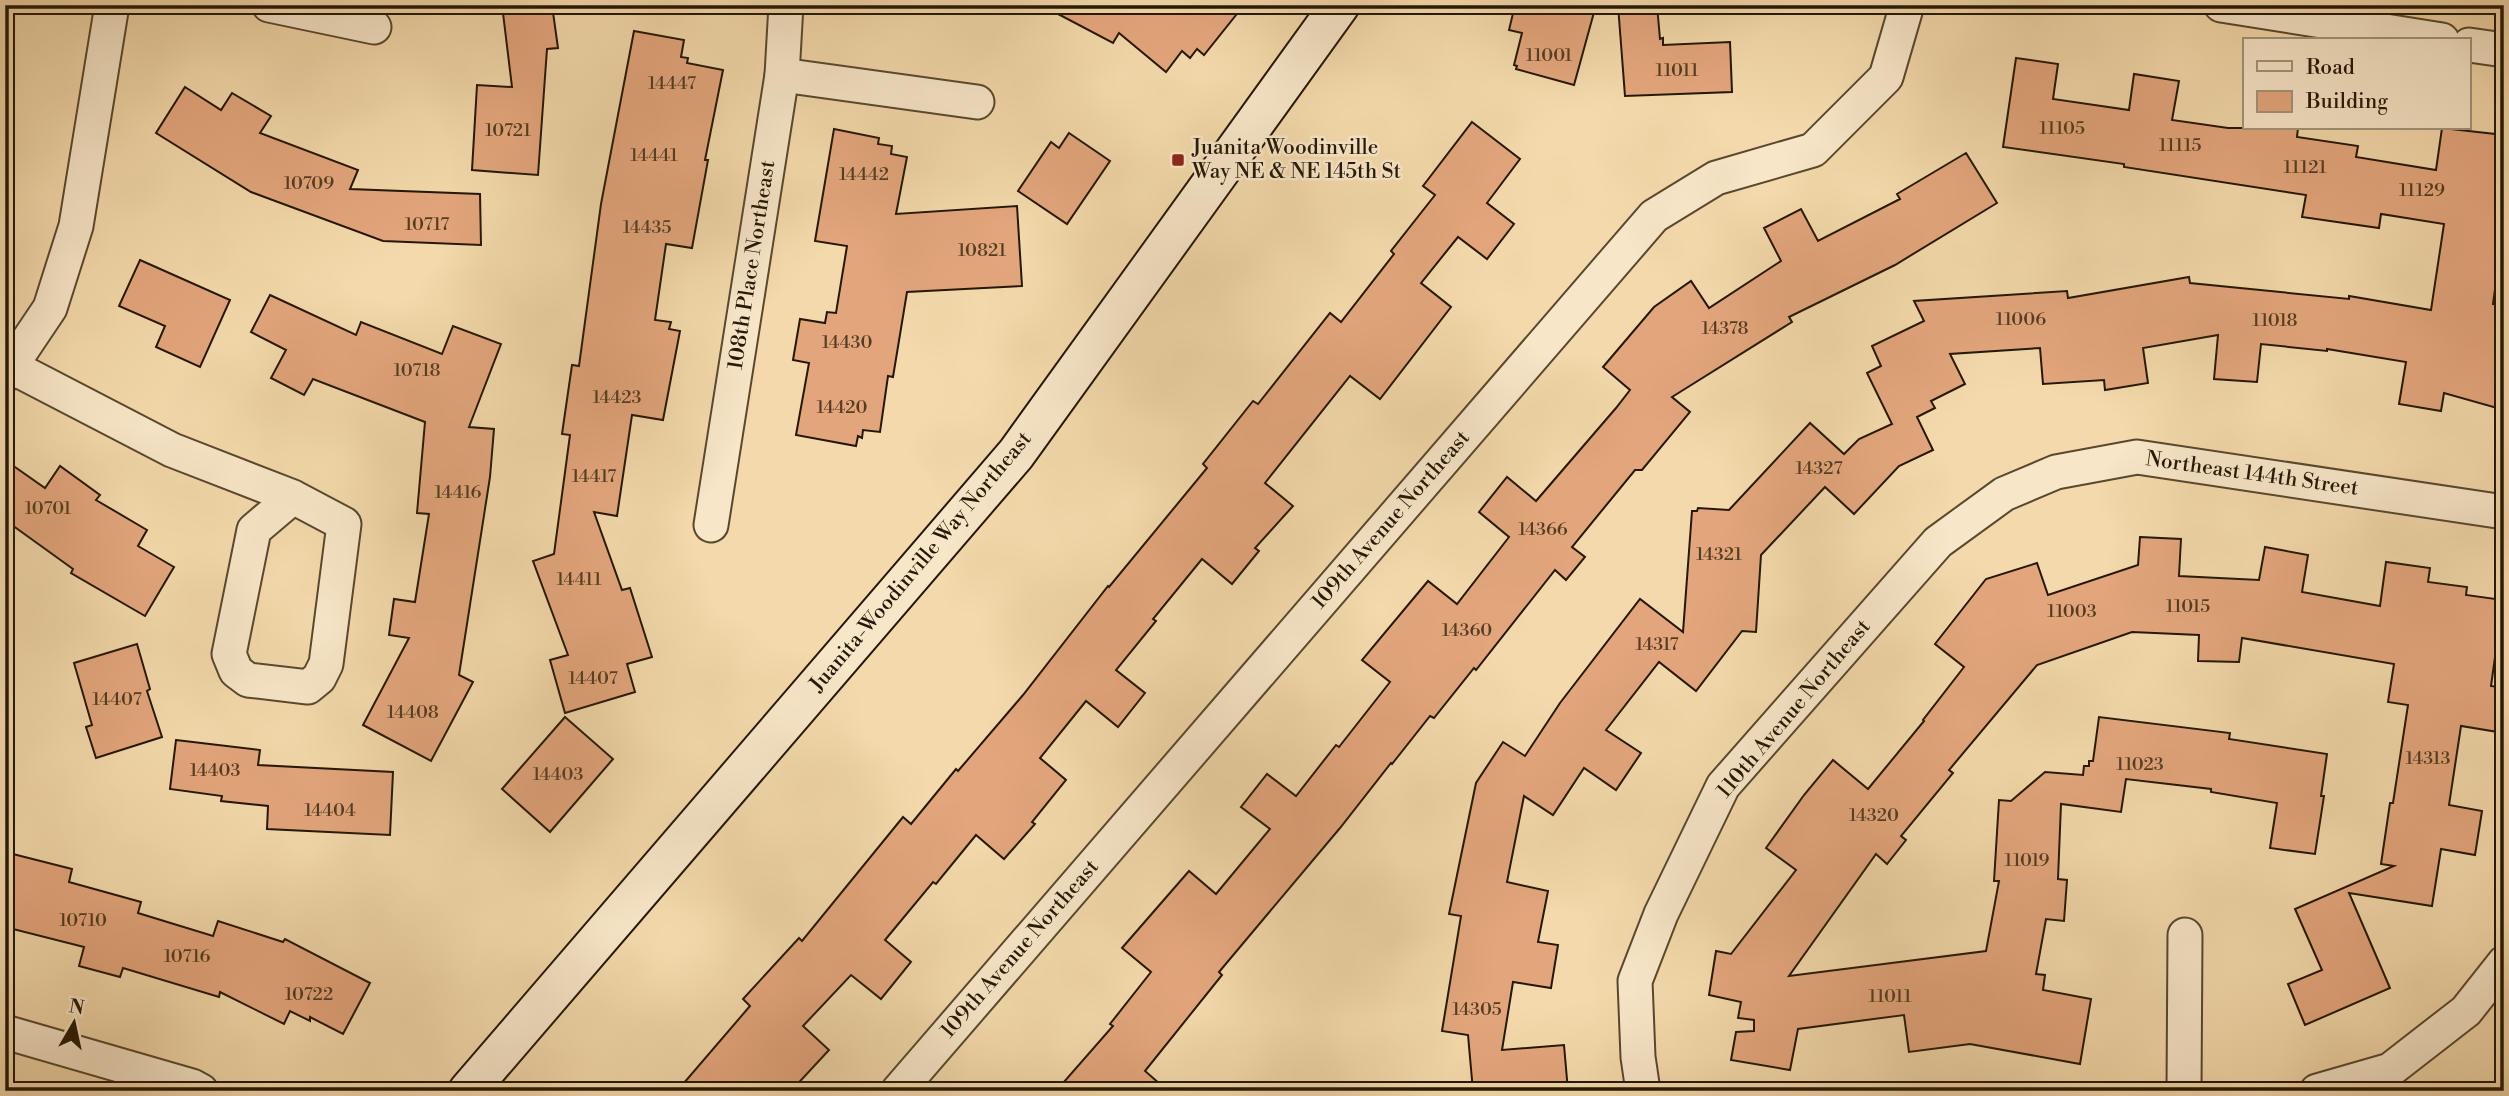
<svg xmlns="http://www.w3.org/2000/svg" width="2509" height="1096" font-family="'Libre Bodoni',serif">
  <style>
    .building { fill: #e3a67c; stroke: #251804; stroke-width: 2 }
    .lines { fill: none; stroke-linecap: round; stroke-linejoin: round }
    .minor-casing { stroke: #58482e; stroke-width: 37 }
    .secondary-casing { stroke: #251804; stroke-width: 42 }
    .minor { stroke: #f7e6c8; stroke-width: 33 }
    .secondary { stroke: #f7e6c8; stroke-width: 38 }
    .poi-dot { fill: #8f2418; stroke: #f7e6c8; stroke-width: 2.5 }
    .labels { text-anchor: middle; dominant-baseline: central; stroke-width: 5; stroke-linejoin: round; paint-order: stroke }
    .number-label { font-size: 18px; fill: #543c22 }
    .poi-label { font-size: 21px; fill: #251804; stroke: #f7e6c8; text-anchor: start }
    .street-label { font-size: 21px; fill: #251804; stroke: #f7e6c8 }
  </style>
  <rect width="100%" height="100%" fill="#f3d9ab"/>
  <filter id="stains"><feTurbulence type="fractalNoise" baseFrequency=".00286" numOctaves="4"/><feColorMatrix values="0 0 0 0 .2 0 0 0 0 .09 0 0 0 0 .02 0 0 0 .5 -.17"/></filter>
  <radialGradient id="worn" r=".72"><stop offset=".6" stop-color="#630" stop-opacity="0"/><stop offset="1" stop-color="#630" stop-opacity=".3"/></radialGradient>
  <!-- building -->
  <g class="building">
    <path d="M502 5H552L558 48 547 49 538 175 472 170 477 85 512 87Z"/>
    <path d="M1041 5H1244L1204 55 1197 49 1190 58 1182 51 1166 72 1119 33 1113 43Z"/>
    <path d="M1515 5H1596L1574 85 1516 69 1517 66 1514 65 1522 33 1509 30Z"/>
    <path d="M1618 5H1657L1660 39 1663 38V45L1730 42 1732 92 1625 96Z"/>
    <path d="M634 31 684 40 681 57 688 58 687 63 723 70 705 160H708L692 248 666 244 655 320 671 322 669 329 680 331 663 420 632 415 617 516 594 512 622 590 630 588 652 657 627 664 635 692 565 713 550 660 568 655 533 561 554 554 570 435 562 434 572 365 579 366 601 204Z"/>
    <path d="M2016 58 2058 64 2053 99 2129 110 2134 74 2179 81 2172 120 2228 128H2298L2297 137 2358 146 2356 157 2436 170 2442 128 2504 135V223L2493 304 2504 307V410L2444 393 2441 411 2399 404 2406 362 2327 349V351L2261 344 2257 382 2214 379 2218 335 2143 348 2148 383 2105 390 2104 380 2043 384 2040 348 1950 354 1965 384 1931 401 1935 408 1917 417 1933 450 1899 466 1854 514 1825 487 1761 555 1756 632 1742 631 1696 691 1659 662 1606 730 1641 753 1616 790 1584 768 1553 815 1524 796 1507 882 1548 891 1538 942 1558 945 1551 988 1513 982 1502 1050 1564 1045 1568 1091H1473L1468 1035 1442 1031 1461 916 1449 914 1476 783 1503 742 1525 756 1560 703 1640 599 1683 632 1692 511H1697L1698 508 1729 510 1810 423 1844 454 1859 439 1892 424 1867 373 1881 366 1872 346 1924 321 1914 301 2067 291 2068 298 2189 277 2190 283 2349 299V296L2431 310 2444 224 2381 214 2379 228 2302 217 2306 195 2124 167V164L2003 147Z"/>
    <path d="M185 87 221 110 232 93 271 116 260 133 358 170 350 189 480 194 481 245 383 241 251 192 156 133Z"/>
    <path d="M1472 122 1520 159 1487 203 1514 224 1487 259 1458 237 1421 283 1451 307 1380 399 1350 376 1265 483 1293 506 1255 548 1259 551 1232 584 1202 559 1153 619 1156 621 1116 670 1145 693 1118 727 1086 701 1040 758 1066 780 1032 822 1035 824 1004 859 976 835 936 884 933 882 885 940 911 962 881 999 851 975 803 1026 829 1050 791 1091H677L750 1006 743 999 799 938 802 941 903 817 911 824 956 769 958 771 1023 695 1108 586 1109 587 1207 468 1203 464 1253 401 1258 404 1330 313 1341 322 1394 254 1391 251 1435 195 1423 186Z"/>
    <path d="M834 129 879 138 878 144 892 146 891 154 907 157 896 214 1017 206 1022 286 907 292 893 377 888 376 880 432 863 430 862 438 858 436 856 446 796 435 809 363 793 360 800 319 825 323 827 312 836 313 847 246 815 241Z"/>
    <path d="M1069 133 1110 161 1067 224 1018 191 1051 142 1059 148Z"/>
    <path d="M1966 153 1997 203 1895 265 1789 317 1792 322 1672 397 1690 412 1642 470H1635L1572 547 1585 557 1566 580 1555 570 1476 670 1474 668 1434 718 1430 716 1392 764 1391 763 1340 828 1219 972 1222 975 1145 1071 1168 1091H1056L1113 1026 1110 1024 1151 972 1122 948 1189 871 1216 894 1270 829 1241 807 1267 774 1296 796 1336 745 1339 747 1390 682 1362 660 1428 581 1457 604 1509 537 1479 512 1507 477 1536 501 1616 408 1630 390 1603 367 1654 307 1691 281 1709 308 1781 261 1764 228 1801 209 1818 241 1900 199 1897 194Z"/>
    <path d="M140 260 230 300 200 367 156 347 165 326 119 306Z"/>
    <path d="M270 295 356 335 361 322 442 354 453 326 501 344 469 427 494 429 490 477 459 675 473 682 431 761 363 725 409 638 389 635 394 599 415 602 429 514 417 513 425 422 313 379 304 395 271 378 286 350 251 332Z"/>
    <path d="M5 460 45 488 60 466 100 495 96 500 147 530 138 546 174 567 145 616 71 573 73 569 5 520Z"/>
    <path d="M2140 537 2181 539 2179 576 2259 580 2265 547 2308 555 2302 592 2380 606 2386 562 2430 568 2428 582 2467 587 2466 595 2503 600 2491 686 2504 688 2498 732 2461 726 2449 805 2482 811 2475 855 2441 849 2432 906 2349 893 2390 988 2305 1025 2288 984 2322 970 2295 909 2394 866 2381 864 2390 803H2393L2408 705 2388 702 2394 664 2242 638 2239 662 2198 661 2199 635 2132 632 2037 665 1949 770 1953 773 1901 836 1906 840 1887 864 1876 854 1789 976 1986 951 1999 881H1994L1999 800 2011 801 2045 772 2083 775 2084 766H2089V761H2093L2099 717 2230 733 2229 739 2327 754 2321 796H2324L2315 854 2270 848 2277 803 2211 792V789L2126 779 2121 812 2061 804 2058 879 2067 880 2064 921 2046 919 2036 974 2045 975 2043 990 2091 999 2080 1064 1970 1044 1909 1052 1904 1015 1798 1029 1790 1070 1731 1060 1736 1032 1754 1031V1020L1738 1018 1741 1002 1709 995 1716 951 1731 954 1796 870 1766 848 1804 795 1833 760 1868 789 1924 721 1923 720 1964 667 1935 644 1986 579 2037 563 2048 595 2138 565Z"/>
    <path d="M137 644 150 689 147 691 162 737 96 758 86 727 92 725 74 663Z"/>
    <path d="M565 717 613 759 550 832 502 789Z"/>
    <path d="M176 740 260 750 258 765 393 772 390 835 267 829 268 806 221 801 222 796 170 789Z"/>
    <path d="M5 852 72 869 69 882 141 902 138 913 213 936 218 921 283 942 285 939 370 983 343 1034 310 1017V1021L290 1011 284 1024 220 992 219 997 123 968 120 977 79 966 84 947 5 927Z"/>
  </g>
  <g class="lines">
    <!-- minor casing -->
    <g class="minor-casing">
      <g id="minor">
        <path d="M269 5 374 27"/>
        <path d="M2221 5 2442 40"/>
        <path d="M2469 45 2504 50"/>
        <path d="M782 75 977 102"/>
        <path d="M12 367 172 450 293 497 344 524 326 664 319 678 308 687 248 680 236 671 229 654 254 530 293 497"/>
        <path d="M5 375 50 308 76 226 112 5"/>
        <path d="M711 525 782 75 786 5"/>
        <path d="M5 1032 192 1086 201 1091"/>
        <path d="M898 1091 1654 216 1716 178 1813 150 1886 77 1907 5"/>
        <path d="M1643 1091 1638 1057 1635 981 1661 914 1723 786 1938 542 2004 494 2056 472 2137 457 2504 512"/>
        <path d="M2184 1091 2185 935"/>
        <path d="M2317 1091 2390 1070 2466 1011 2504 963"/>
      </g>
    </g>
    <!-- secondary casing -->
    <g class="secondary-casing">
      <path id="secondary" d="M468 1091 1016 454 1340 5"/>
    </g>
    <!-- minor -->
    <use href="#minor" class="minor"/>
    <!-- secondary -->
    <use href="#secondary" class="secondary"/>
  </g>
  <!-- markers -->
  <rect class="poi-dot" x="1171" y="153" width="14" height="14" rx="3.5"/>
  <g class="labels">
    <!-- number labels -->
    <g class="number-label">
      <text x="1549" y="55">11001</text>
      <text x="1677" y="70">11011</text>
      <text x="672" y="83">14447</text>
      <text x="2062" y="128">11105</text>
      <text x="508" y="130">10721</text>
      <text x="2180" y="145">11115</text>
      <text x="654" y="155">14441</text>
      <text x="2305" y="167">11121</text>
      <text x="864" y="174">14442</text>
      <text x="309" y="183">10709</text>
      <text x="2422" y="190">11129</text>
      <text x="427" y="224">10717</text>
      <text x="647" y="227">14435</text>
      <text x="982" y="250">10821</text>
      <text x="2021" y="319">11006</text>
      <text x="2275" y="320">11018</text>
      <text x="1725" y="328">14378</text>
      <text x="847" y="342">14430</text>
      <text x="417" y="370">10718</text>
      <text x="617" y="397">14423</text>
      <text x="842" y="407">14420</text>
      <text x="1819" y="468">14327</text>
      <text x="594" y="476">14417</text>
      <text x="458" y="492">14416</text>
      <text x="48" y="508">10701</text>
      <text x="1543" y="529">14366</text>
      <text x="1719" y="554">14321</text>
      <text x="579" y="579">14411</text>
      <text x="2188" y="606">11015</text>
      <text x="2072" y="611">11003</text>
      <text x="1467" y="630">14360</text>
      <text x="1657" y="644">14317</text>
      <text x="593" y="678">14407</text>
      <text x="117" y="699">14407</text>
      <text x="413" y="712">14408</text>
      <text x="2428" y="758">14313</text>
      <text x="2140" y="764">11023</text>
      <text x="215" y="770">14403</text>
      <text x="558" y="774">14403</text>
      <text x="330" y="810">14404</text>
      <text x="1874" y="815">14320</text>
      <text x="2027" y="860">11019</text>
      <text x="83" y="920">10710</text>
      <text x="187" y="956">10716</text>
      <text x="309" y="994">10722</text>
      <text x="1890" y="996">11011</text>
      <text x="1477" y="1009">14305</text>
    </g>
    <!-- poi labels -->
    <g class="poi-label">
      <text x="1192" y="148">Juanita Woodinville<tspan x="1192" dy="24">Way NE &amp; NE 145th St</tspan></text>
    </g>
    <!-- street labels -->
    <g class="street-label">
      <text transform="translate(752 265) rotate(-81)">108th Place Northeast</text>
      <text transform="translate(2252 474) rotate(8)">Northeast 144th Street</text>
      <text transform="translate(1391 520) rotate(-49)">109th Avenue Northeast</text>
      <text transform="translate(921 562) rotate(-50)">Juanita-Woodinville Way Northeast</text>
      <text transform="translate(1794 709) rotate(-50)">110th Avenue Northeast</text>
      <text transform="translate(1020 949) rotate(-49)">109th Avenue Northeast</text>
    </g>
  </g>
  <!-- margin -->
  <rect width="2509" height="1096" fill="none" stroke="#f3d9ab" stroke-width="28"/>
  <rect x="7" y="7" width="2495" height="1082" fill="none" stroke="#251804" stroke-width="3.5"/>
  <rect x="14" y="14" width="2481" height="1068" fill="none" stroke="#251804" stroke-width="2"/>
  <!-- legend -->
  <rect x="2243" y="38" width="228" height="91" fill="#f7e6c8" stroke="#a3947a" stroke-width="2"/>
  <rect x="2257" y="61" width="35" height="10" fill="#f7e6c8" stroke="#a3947a" stroke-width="2"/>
  <text x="2306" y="74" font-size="21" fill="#251804">Road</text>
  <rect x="2257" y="91" width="35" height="21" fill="#e3a67c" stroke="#a3947a" stroke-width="2"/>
  <text x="2306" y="108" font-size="21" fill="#251804">Building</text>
  <!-- north arrow -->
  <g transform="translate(74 1023) rotate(9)" stroke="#f7e6c8" stroke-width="5" paint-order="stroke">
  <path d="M0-5L12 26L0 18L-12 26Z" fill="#251804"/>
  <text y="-10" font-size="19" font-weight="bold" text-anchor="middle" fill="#251804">N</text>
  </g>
  <rect width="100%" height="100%" filter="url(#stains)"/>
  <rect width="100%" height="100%" fill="url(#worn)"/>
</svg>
